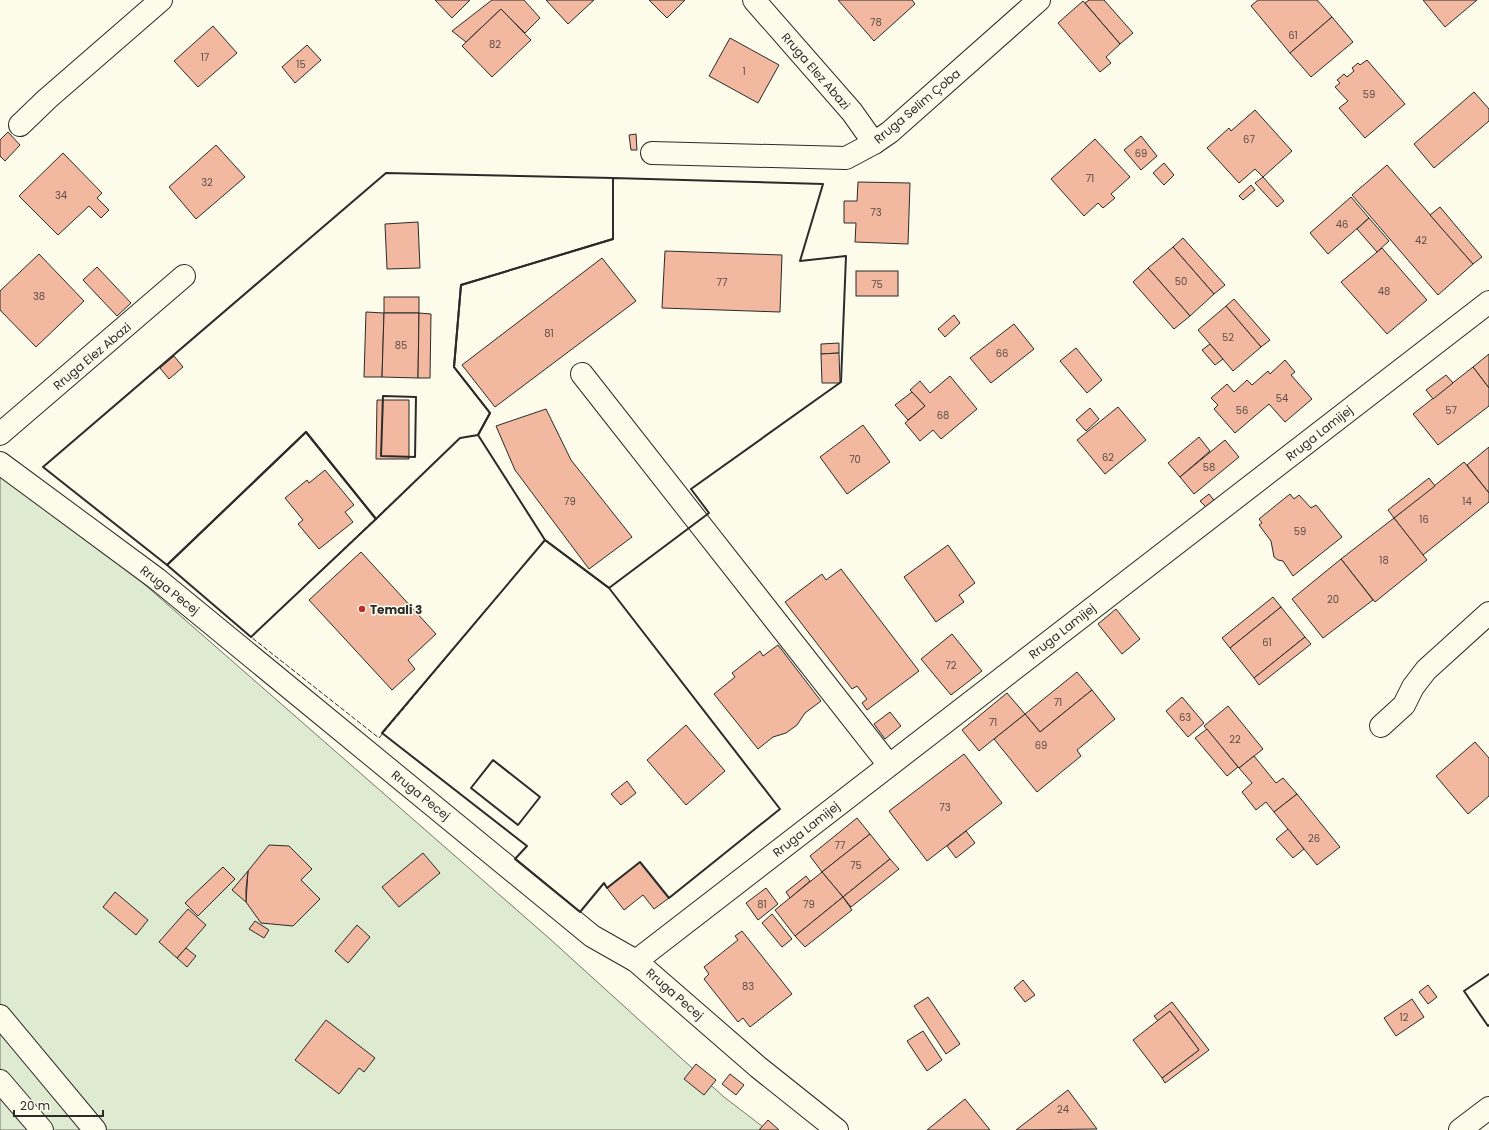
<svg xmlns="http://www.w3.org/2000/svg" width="1489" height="1130" font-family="Poppins,sans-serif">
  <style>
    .green { fill: #deebd1; stroke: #74746e }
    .building { fill: #f2b8a0; stroke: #2b2b2b }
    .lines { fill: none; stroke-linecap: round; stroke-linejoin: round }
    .minor-casing { stroke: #2b2b2b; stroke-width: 24 }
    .highway-casing { stroke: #2b2b2b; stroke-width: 24 }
    .minor { stroke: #fdfbea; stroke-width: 22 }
    .highway { stroke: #fdfbea; stroke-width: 22 }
    .fence { stroke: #2b2b2b; stroke-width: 1; stroke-dasharray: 5 2; stroke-linecap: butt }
    .wall { stroke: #2b2b2b; stroke-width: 2 }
    .poi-dot { fill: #c62828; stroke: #fdfbea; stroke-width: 1.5 }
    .labels { text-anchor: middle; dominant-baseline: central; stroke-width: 3; stroke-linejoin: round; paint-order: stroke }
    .number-label { font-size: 10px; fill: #5d4e48 }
    .street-label { font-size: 12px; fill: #2b2b2b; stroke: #fdfbea }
    .poi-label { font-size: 12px; font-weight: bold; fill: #2b2b2b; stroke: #fdfbea; text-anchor: start }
  </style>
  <rect width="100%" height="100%" fill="#fdfbea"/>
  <!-- green -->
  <path class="green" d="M0 458 550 939 724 1097 767 1130H0Z"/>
  <!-- building -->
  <g class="building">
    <path d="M435 0H470L452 18Z"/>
    <path d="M492 0H524L540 18 525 33 501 9 466 42 452 31Z"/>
    <path d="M546 0H594L568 24Z"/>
    <path d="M649 0H685L667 18Z"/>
    <path d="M838 0H912L915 4 874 41Z"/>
    <path d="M1089 0H1104L1133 33 1120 44 1085 3Z"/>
    <path d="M1258 0H1317L1332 17 1290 53 1251 6Z"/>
    <path d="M1423 0H1477L1445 27Z"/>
    <path d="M1083 1 1120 44 1106 57 1111 63 1100 72 1058 23Z"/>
    <path d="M501 9 531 40 492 77 462 46Z"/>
    <path d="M1332 17 1353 42 1311 77 1290 53Z"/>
    <path d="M213 26 237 53 198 87 174 61Z"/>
    <path d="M730 38 779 65 758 103 709 76Z"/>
    <path d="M307 45 321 60 295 83 282 67Z"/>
    <path d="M1367 60 1405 104 1365 138 1339 108 1348 101 1335 87 1340 83 1337 80 1344 74 1347 77 1354 71 1352 68 1358 63 1360 65Z"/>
    <path d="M1474 92 1489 109V121L1434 168 1414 144Z"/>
    <path d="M1255 110 1292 151 1263 177 1255 169 1239 183 1207 148 1229 128 1231 131Z"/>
    <path d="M8 132 20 145 5 161 0 156V140Z"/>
    <path d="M636 134 637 150H631L629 135Z"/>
    <path d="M1141 136 1157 156 1141 170 1124 150Z"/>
    <path d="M1095 139 1130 177 1111 194 1115 198 1103 208 1098 203 1084 216 1051 179Z"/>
    <path d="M216 145 245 177 196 219 169 187Z"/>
    <path d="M63 153 102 193 97 198 109 210 101 218 89 206 58 235 19 196Z"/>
    <path d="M1164 163 1174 175 1164 185 1153 173Z"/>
    <path d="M1387 165 1473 264 1438 295 1352 195Z"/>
    <path d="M1263 177 1284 201 1277 207 1255 183Z"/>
    <path d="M858 182 910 183 908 244 855 242 856 223H844V201H857Z"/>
    <path d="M1251 185 1255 190 1243 200 1239 196Z"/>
    <path d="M1351 197 1369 218 1328 254 1310 233Z"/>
    <path d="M1440 207 1482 257 1473 264 1430 215Z"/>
    <path d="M1369 218 1389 241 1377 252 1357 229Z"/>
    <path d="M418 222 420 268 387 269 385 224Z"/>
    <path d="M1183 238 1225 285 1214 294 1173 247Z"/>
    <path d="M1173 247 1214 294 1190 316 1148 268Z"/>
    <path d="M1382 248 1427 300 1387 334 1341 282Z"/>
    <path d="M665 251 782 255 780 312 662 308Z"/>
    <path d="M39 254 84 301 36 347 0 310V291Z"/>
    <path d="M602 258 636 301 495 407 462 365Z"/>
    <path d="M97 267 131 303 117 316 83 280Z"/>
    <path d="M1148 268 1190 316 1174 329 1133 282Z"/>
    <rect x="856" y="271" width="42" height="25"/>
    <rect x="384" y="297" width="35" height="16"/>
    <path d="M1234 299 1270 340 1261 347 1226 306Z"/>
    <path d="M1226 306 1261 347 1233 371 1198 330Z"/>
    <path d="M366 312 384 313 382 377H364Z"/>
    <path d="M384 313H419L418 378 382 377Z"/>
    <path d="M419 313 431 314 430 378H418Z"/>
    <path d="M954 315 960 323 945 337 938 329Z"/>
    <path d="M1014 324 1034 349 991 383 970 358Z"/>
    <path d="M839 343V353L821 354V344Z"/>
    <path d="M1210 344 1223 359 1215 365 1202 350Z"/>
    <path d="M1076 348 1102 380 1087 393 1060 361Z"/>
    <path d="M839 353 840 383H822L821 354Z"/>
    <path d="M1489 354V388L1473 367Z"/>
    <path d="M174 356 183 367 169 379 160 368Z"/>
    <path d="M1285 360 1295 372 1291 375 1312 399 1285 422 1269 404 1235 433 1214 409 1218 405 1211 398 1227 384 1234 392 1247 380 1252 385 1268 371 1270 374Z"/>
    <path d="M1473 367 1489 388V406L1438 445 1413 414Z"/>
    <path d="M1446 375 1453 383 1433 399 1426 390Z"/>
    <path d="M950 376 977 409 941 439 933 430 920 441 905 423 925 406 910 390 920 381 930 393Z"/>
    <path d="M912 392 925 406 908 420 895 405Z"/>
    <path d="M377 400H409V459H376Z"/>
    <path d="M1118 407 1146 440 1105 474 1077 440Z"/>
    <path d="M1090 408 1099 419 1086 431 1076 420Z"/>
    <path d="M546 409 571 460 632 537 589 569 515 470 496 426Z"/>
    <path d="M863 425 890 462 847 494 820 457Z"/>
    <path d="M1199 437 1210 451 1180 477 1168 463Z"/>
    <path d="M1225 440 1239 457 1194 494 1180 477Z"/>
    <path d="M1489 447V493L1467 465Z"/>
    <path d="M1464 462 1489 493V502L1423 555 1394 518Z"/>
    <path d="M325 470 354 505 345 512 353 522 319 549 298 524 303 520 285 498 307 480 309 483Z"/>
    <path d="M1429 478 1435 486 1394 518 1388 510Z"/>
    <path d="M1209 494 1217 504 1210 511 1200 501Z"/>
    <path d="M1290 494 1294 499 1299 495 1311 508 1316 505 1342 537 1293 576 1283 561 1278 560 1274 557 1271 541 1259 525 1262 523 1259 519Z"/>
    <path d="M1394 518 1427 560 1375 602 1341 559Z"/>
    <path d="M948 545 975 583 959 595 964 602 936 622 904 577Z"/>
    <path d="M361 552 436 634 408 660 415 669 392 690 309 600Z"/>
    <path d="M1341 559 1373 600 1323 638 1292 599Z"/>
    <path d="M841 569 919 671 867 710 862 703 867 699 857 686 852 689 785 602 822 574 826 580Z"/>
    <path d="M1273 597 1281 607 1230 648 1222 638Z"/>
    <path d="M1281 607 1305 637 1254 678 1230 648Z"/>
    <path d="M1116 609 1140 639 1122 654 1098 624Z"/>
    <path d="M952 634 982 671 951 695 921 659Z"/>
    <path d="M1305 637 1311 644 1259 685 1254 678Z"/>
    <path d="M778 645 821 701 805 713 797 725 786 733 773 737 758 749 714 694 735 677 732 673 760 651 763 656Z"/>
    <path d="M1077 672 1092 690 1040 732 1025 714Z"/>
    <path d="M1092 690 1115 719 1077 750 1081 756 1037 792 994 739 1025 714 1040 732Z"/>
    <path d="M1007 693 1025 714 979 751 962 730Z"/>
    <path d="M1182 697 1204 723 1188 737 1166 711Z"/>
    <path d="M1228 706 1263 749 1239 768 1204 726Z"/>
    <path d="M890 712 901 726 885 739 874 724Z"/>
    <path d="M686 725 725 771 686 805 647 760Z"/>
    <path d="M1207 729 1238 767 1227 776 1195 738Z"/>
    <path d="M1475 742 1489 758V796L1468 814 1436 776Z"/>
    <path d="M964 754 1002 803 927 861 889 811Z"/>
    <path d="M1254 756 1276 783 1283 778 1297 794 1274 812 1266 802 1256 810 1242 792 1252 783 1239 768Z"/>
    <path d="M627 781 636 793 621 805 611 794Z"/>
    <path d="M1297 794 1340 847 1317 865 1274 812Z"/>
    <path d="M857 818 870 834 822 872 810 856Z"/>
    <path d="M1288 829 1304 849 1293 858 1276 839Z"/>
    <path d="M966 831 975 843 956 858 947 846Z"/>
    <path d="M870 834 890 859 843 897 822 872Z"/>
    <path d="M269 845 289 846 312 869 301 880 320 899 293 926 261 923 246 902 248 871Z"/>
    <path d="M423 853 440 873 399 907 382 887Z"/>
    <path d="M890 859 899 869 851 907 843 897Z"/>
    <path d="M640 862 669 898 654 909 643 895 624 910 607 888Z"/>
    <path d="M223 867 235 879 198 916 185 903Z"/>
    <path d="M248 871 246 889V902L232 890Z"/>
    <path d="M822 872 843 897 795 936 775 910Z"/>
    <path d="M806 876 810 881 790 898 786 892Z"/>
    <path d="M766 888 778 904 758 920 746 903Z"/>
    <path d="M115 892 148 920 136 935 103 907Z"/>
    <path d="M843 897 852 910 805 947 795 936Z"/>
    <path d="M188 909 206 925 177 958 159 942Z"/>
    <path d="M772 914 792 939 782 947 762 923Z"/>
    <path d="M255 921 269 930 264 938 249 929Z"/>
    <path d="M357 925 370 937 348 963 335 951Z"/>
    <path d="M742 931 792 994 750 1027 743 1018 738 1022 704 979 709 974 704 967 738 940 735 936Z"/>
    <path d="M186 948 196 956 187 967 177 958Z"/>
    <path d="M1023 980 1035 995 1025 1002 1014 988Z"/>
    <path d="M1428 985 1437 997 1428 1004 1419 992Z"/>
    <path d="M928 997 960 1044 946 1054 914 1006Z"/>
    <path d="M1412 999 1424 1017 1396 1036 1384 1018Z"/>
    <path d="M1172 1002 1209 1050 1165 1083 1162 1078 1199 1050 1170 1011 1158 1021 1154 1016Z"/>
    <path d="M1170 1011 1199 1050 1162 1078 1133 1040Z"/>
    <path d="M326 1020 375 1058 364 1072 359 1068 339 1094 295 1060Z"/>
    <path d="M923 1031 942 1060 927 1071 907 1041Z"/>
    <path d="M696 1064 716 1080 704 1095 684 1079Z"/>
    <path d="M730 1074 744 1085 736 1095 722 1084Z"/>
    <path d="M1068 1090 1097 1129 1016 1130Z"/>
    <path d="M965 1099 990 1130H927Z"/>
    <path d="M768 1120 779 1130H759Z"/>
  </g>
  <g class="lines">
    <!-- minor casing -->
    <g class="minor-casing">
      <g id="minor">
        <path d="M754 0 852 112 874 143"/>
        <path d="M20 125 47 99 161 0"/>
        <path d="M652 153 846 158 874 143 890 132 1039 0"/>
        <path d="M582 374 889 765"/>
        <path d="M0 434 184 276"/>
        <path d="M0 463 157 579 592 936 636 961 758 1067 837 1130"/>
        <path d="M1381 726 1404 705 1413 687 1426 670 1489 613"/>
        <path d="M636 961 1489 302"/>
        <path d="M1460 1130 1489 1108"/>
      </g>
    </g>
    <!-- highway casing -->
    <g class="highway-casing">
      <g id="highway">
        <path d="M0 1016 95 1130"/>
        <path d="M0 1081 42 1130"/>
      </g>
    </g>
    <!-- minor -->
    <use href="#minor" class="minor"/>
    <!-- highway -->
    <use href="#highway" class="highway"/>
    <!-- fence -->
    <path class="fence" d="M478 435 545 540 379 738 251 637 460 438Z"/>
    <!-- wall -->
    <g class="wall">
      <path d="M386 173 613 178V239L461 285 454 367 490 413 478 435 460 438 376 519 306 432 167 565 43 467Z"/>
      <path d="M613 178 823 184 800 261 846 256 841 382 691 489 709 513 609 588 545 540 478 435 490 413 454 367 461 285 613 239Z"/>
      <path d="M383 396 416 397 415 457 381 456Z"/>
      <path d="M306 432 376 519 251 637 167 565Z"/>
      <path d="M545 540 609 588 780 809 669 898 640 862 607 888 604 883 580 912 515 859 527 846 382 733Z"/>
      <path d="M493 760 540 797 518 825 471 788Z"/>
      <path d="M1489 974 1464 991 1488 1026 1489 1025"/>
    </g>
  </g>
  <!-- markers -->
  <circle class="poi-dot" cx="362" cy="609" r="4"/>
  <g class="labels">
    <!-- number labels -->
    <g class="number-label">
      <text x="876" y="22">78</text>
      <text x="1293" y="35">61</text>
      <text x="495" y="44">82</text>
      <text x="205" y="57">17</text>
      <text x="301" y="64">15</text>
      <text x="744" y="71">1</text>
      <text x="1369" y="94">59</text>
      <text x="1249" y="139">67</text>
      <text x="1141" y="153">69</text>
      <text x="1090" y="178">71</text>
      <text x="207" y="182">32</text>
      <text x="61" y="195">34</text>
      <text x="876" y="212">73</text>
      <text x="1342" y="224">46</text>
      <text x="1421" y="240">42</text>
      <text x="1181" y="281">50</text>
      <text x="722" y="282">77</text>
      <text x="877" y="284">75</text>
      <text x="1384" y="291">48</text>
      <text x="39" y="296">38</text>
      <text x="549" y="333">81</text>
      <text x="1228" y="337">52</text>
      <text x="401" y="345">85</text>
      <text x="1002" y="353">66</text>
      <text x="1282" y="398">54</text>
      <text x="1242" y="410">56</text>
      <text x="1451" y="410">57</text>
      <text x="943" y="415">68</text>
      <text x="1108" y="457">62</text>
      <text x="855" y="459">70</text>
      <text x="1209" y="467">58</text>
      <text x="570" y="501">79</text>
      <text x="1467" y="501">14</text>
      <text x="1424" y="519">16</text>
      <text x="1300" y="531">59</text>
      <text x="1384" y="560">18</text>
      <text x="1333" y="599">20</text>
      <text x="1267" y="642">61</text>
      <text x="951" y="665">72</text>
      <text x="1058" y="702">71</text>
      <text x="1185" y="717">63</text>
      <text x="993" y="722">71</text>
      <text x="1235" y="739">22</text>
      <text x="1041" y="745">69</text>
      <text x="945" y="807">73</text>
      <text x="1314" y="838">26</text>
      <text x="840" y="845">77</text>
      <text x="856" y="865">75</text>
      <text x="762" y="904">81</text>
      <text x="809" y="904">79</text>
      <text x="748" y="986">83</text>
      <text x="1404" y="1017">12</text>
      <text x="1063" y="1109">24</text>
    </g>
    <!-- street labels -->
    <g class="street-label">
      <text transform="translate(816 71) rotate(49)">Rruga Elez Abazi</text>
      <text transform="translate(917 106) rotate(-40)">Rruga Selim Çoba</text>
      <text transform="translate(92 356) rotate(-40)">Rruga Elez Abazi</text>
      <text transform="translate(1319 433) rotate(-38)">Rruga Lamijej</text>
      <text transform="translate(170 590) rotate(38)">Rruga Pecej</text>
      <text transform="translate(1062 631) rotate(-38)">Rruga Lamijej</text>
      <text transform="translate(421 795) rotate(39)">Rruga Pecej</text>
      <text transform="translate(806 829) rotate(-38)">Rruga Lamijej</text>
      <text transform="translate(675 994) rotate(41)">Rruga Pecej</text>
    </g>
    <!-- poi labels -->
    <g class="poi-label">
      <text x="370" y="609">Temali 3</text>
    </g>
  </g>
  <!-- scale -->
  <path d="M14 1110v6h89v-6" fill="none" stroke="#2b2b2b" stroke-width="2"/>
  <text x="20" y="1110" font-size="12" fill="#2b2b2b" stroke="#fdfbea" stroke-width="3" paint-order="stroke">20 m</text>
</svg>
